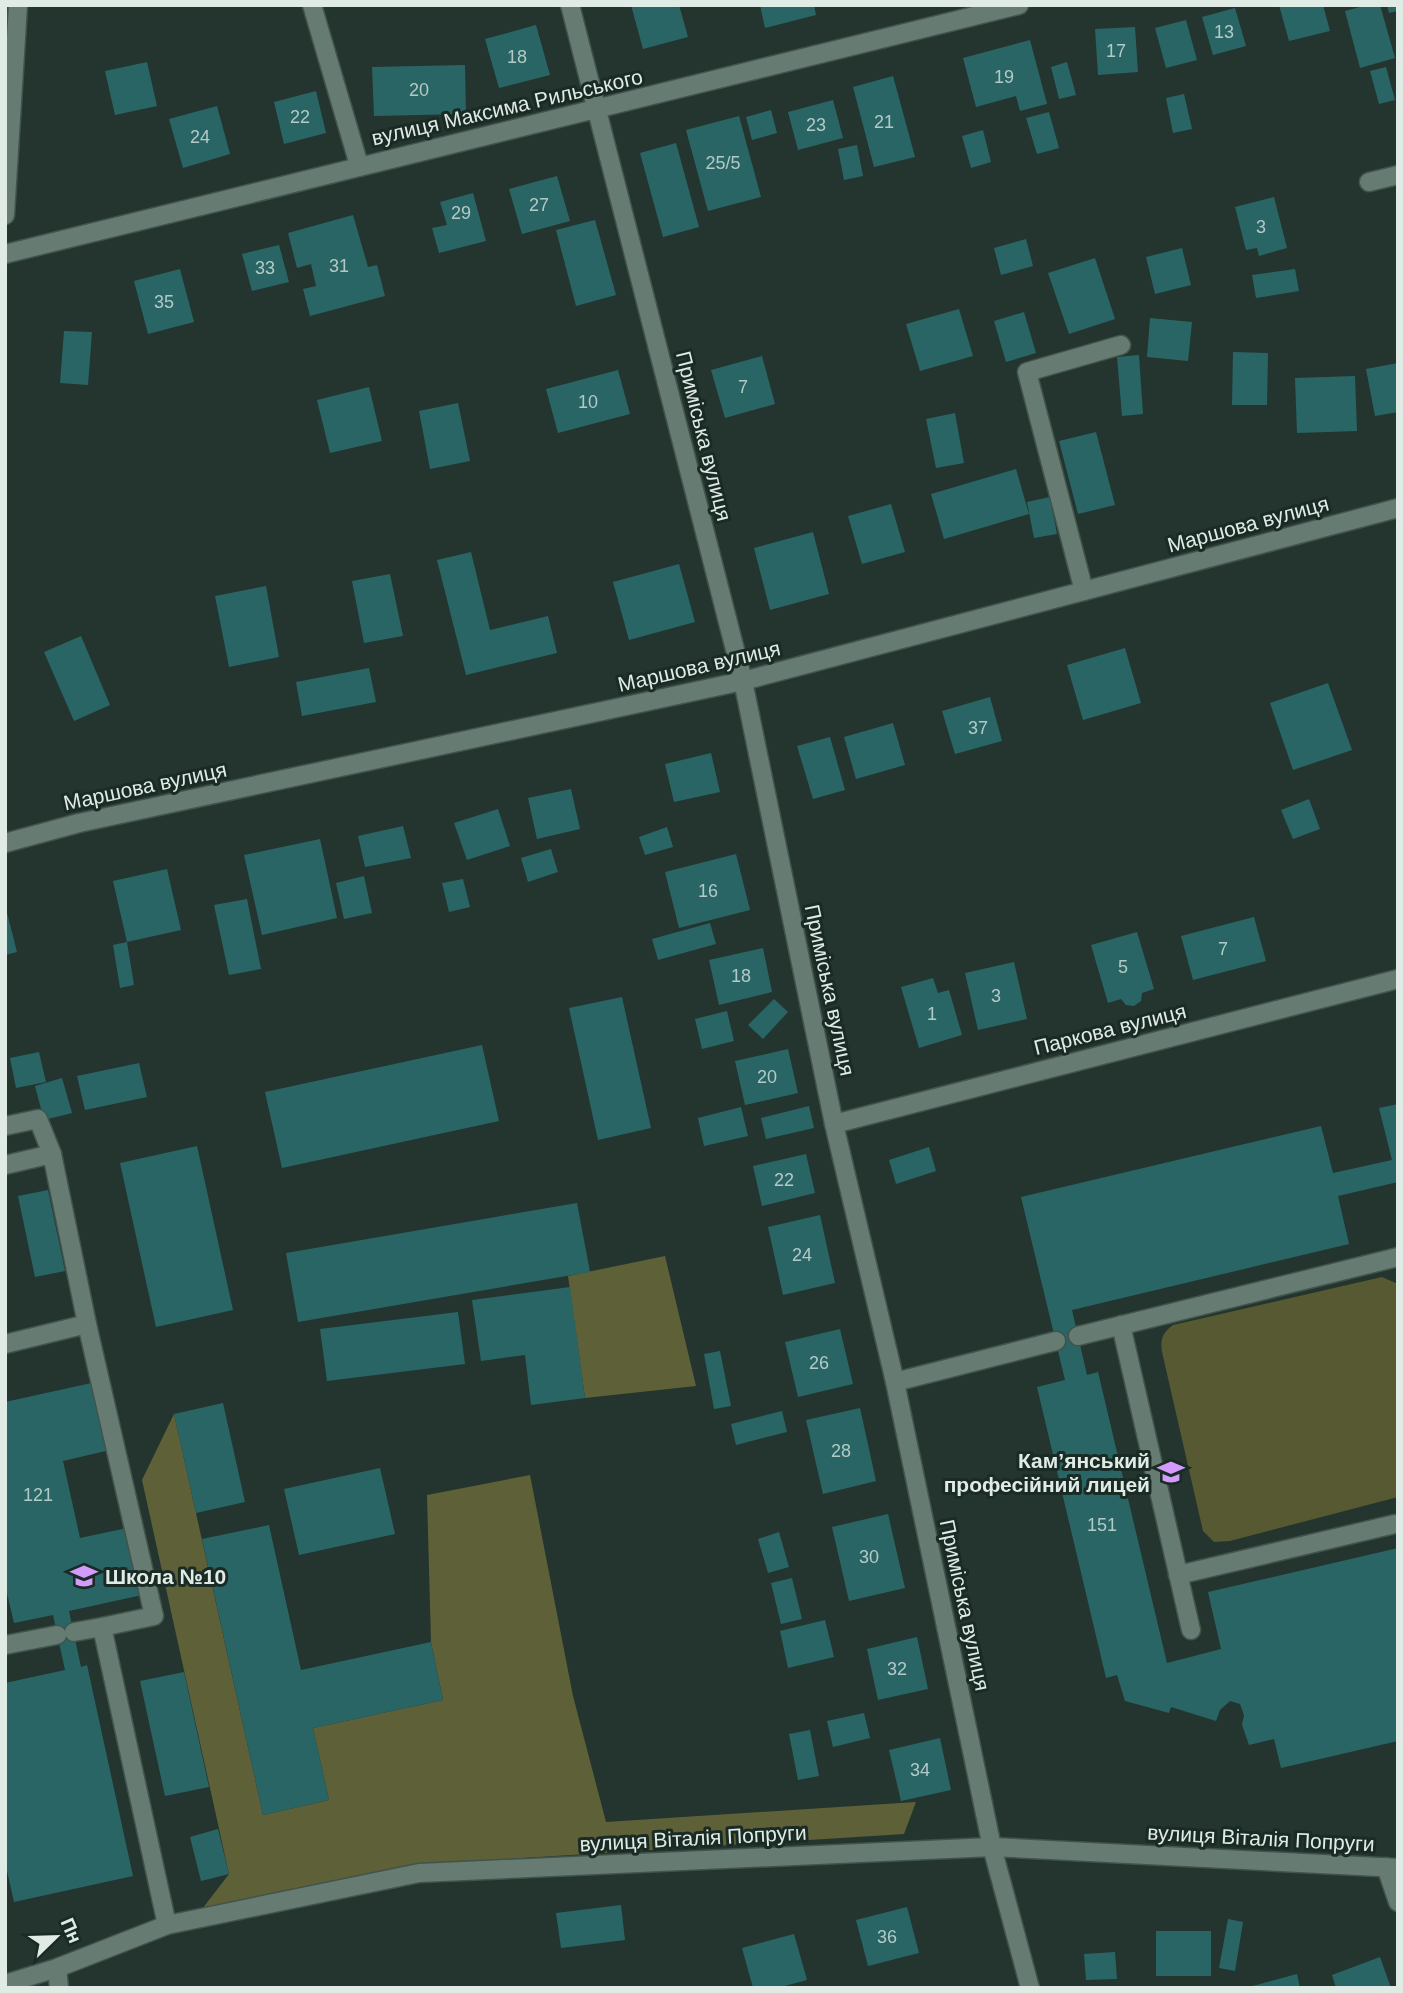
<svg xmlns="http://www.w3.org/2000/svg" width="1403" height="1993" font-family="Helvetica,sans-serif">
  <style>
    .green { fill: #565931 }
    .forest { fill: #5e6138 }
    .building { fill: #2a6566 }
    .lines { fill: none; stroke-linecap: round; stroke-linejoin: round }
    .minor-casing { stroke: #42534c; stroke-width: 21 }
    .minor { stroke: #667b72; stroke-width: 18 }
    .labels { text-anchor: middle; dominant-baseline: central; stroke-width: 6; stroke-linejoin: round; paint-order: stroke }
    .number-label { font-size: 18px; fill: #b2cac6 }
    .street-label { font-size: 21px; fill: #e0ebe6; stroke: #192b24 }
    .poi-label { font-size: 21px; font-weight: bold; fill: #e0ebe6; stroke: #192b24; text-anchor: end }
  </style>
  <rect width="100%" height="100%" fill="#23352e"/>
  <!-- green -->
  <path class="green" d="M1382 1277 1398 1284V1497L1230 1541 1214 1542 1203 1531 1162 1352C1160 1340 1162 1333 1173 1325Z"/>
  <!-- forest -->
  <g class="forest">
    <path d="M665 1256 696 1386 585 1398 568 1276Z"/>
    <path d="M174 1414 263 1815 329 1800 313 1728 443 1700 431 1642 427 1495 530 1475 573 1696 606 1822 916 1802 904 1834 413 1865 202 1909 229 1874 142 1480Z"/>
  </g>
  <!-- building -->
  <g class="building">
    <path d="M631 5H679L688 37 643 49Z"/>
    <path d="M760 5H814L816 15 765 28Z"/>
    <path d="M1279 5H1323L1330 31 1289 41Z"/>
    <path d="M1367 5H1380L1395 58 1360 68 1345 11Z"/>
    <path d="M1387 5H1398V11L1389 13Z"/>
    <path d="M1235 8 1246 46 1213 55 1202 17Z"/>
    <path d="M1186 20 1197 60 1166 68 1155 28Z"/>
    <path d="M536 25 550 75 499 88 485 39Z"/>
    <path d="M1135 27 1138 72 1098 75 1095 29Z"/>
    <path d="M1030 40 1047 104 1020 111 1016 96 976 107 963 58Z"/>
    <path d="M147 62 157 106 115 115 105 71Z"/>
    <path d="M1067 62 1076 95 1059 99 1051 67Z"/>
    <path d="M465 65 466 114 374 116 372 67Z"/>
    <path d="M1386 67 1395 100 1379 104 1370 71Z"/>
    <path d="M893 76 915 157 874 167 853 87Z"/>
    <path d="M316 91 326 133 284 144 274 102Z"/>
    <path d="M1184 94 1192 129 1173 133 1166 98Z"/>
    <path d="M833 100 843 138 798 150 788 112Z"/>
    <path d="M217 106 230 154 183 168 169 119Z"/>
    <path d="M771 110 777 133 752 140 746 117Z"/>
    <path d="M1049 112 1059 148 1037 154 1026 118Z"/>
    <path d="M739 116 761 197 708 211 686 130Z"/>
    <path d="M983 130 991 162 971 168 962 136Z"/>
    <path d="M676 143 699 227 663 237 640 153Z"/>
    <path d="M857 145 863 176 844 180 838 149Z"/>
    <path d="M557 176 570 221 522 234 509 189Z"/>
    <path d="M473 193 486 241 439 253 432 228 447 225 440 202Z"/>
    <path d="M1274 197 1287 248 1259 256 1257 248 1246 250 1235 207Z"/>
    <path d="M353 215 368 267 377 265 385 296 310 316 303 289 316 286 311 264 297 268 288 233Z"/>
    <path d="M595 220 616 295 576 306 556 230Z"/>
    <path d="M1026 239 1033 266 1001 275 994 248Z"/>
    <path d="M279 245 289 282 252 291 242 254Z"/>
    <path d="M1182 248 1191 285 1155 294 1146 257Z"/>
    <path d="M1095 258 1115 319 1069 334 1048 273Z"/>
    <path d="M180 269 194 322 148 334 134 281Z"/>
    <path d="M1295 269 1299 291 1256 298 1252 275Z"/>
    <path d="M959 309 973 356 920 371 906 324Z"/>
    <path d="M1024 312 1036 353 1006 362 994 321Z"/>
    <path d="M1150 318 1192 322 1188 361 1147 357Z"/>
    <path d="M64 331 92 332 88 385 60 383Z"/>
    <path d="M1233 352 1268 353 1267 405H1232Z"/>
    <path d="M1139 355 1143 414 1122 416 1117 357Z"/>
    <path d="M762 356 775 404 725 418 711 370Z"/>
    <path d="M1398 363V412L1375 416 1366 369Z"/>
    <path d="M618 370 630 414 558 433 546 389Z"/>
    <path d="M1355 376 1357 431 1297 433 1295 378Z"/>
    <path d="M369 387 382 441 330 453 317 400Z"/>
    <path d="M458 403 470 461 430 469 419 411Z"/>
    <path d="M955 413 964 463 936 468 926 419Z"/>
    <path d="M1096 432 1115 505 1078 514 1059 441Z"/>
    <path d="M1016 469 1029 514 944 539 931 494Z"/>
    <path d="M1050 497 1057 534 1034 538 1027 502Z"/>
    <path d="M891 504 905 552 862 564 848 516Z"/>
    <path d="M813 532 829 594 770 610 754 548Z"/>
    <path d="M471 552 490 630 548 616 557 653 466 675 437 560Z"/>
    <path d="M679 564 695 622 629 640 613 582Z"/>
    <path d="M390 574 403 636 364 643 352 581Z"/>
    <path d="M266 586 279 657 229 667 215 596Z"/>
    <path d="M81 636 110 705 74 721 44 652Z"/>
    <path d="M1125 648 1141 703 1083 720 1067 665Z"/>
    <path d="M369 668 376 702 302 716 296 682Z"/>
    <path d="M1328 683 1352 750 1293 770 1270 703Z"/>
    <path d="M990 697 1002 741 955 754 942 711Z"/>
    <path d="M893 723 905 765 856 779 844 737Z"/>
    <path d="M830 737 845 790 813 799 797 746Z"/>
    <path d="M711 753 720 792 674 802 665 764Z"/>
    <path d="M571 789 580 829 537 839 528 798Z"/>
    <path d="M1309 799 1320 829 1293 839 1281 810Z"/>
    <path d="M498 809 510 846 467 860 454 823Z"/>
    <path d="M403 826 411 858 365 867 358 836Z"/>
    <path d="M667 827 673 847 645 855 639 837Z"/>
    <path d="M320 839 337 918 262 935 244 855Z"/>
    <path d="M551 849 558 872 528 882 521 858Z"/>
    <path d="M736 854 750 910 679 928 665 872Z"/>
    <path d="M167 869 181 930 127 942 113 881Z"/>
    <path d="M364 876 372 913 344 919 336 883Z"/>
    <path d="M463 879 470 907 449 912 442 883Z"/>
    <path d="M247 899 261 969 229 975 214 905Z"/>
    <path d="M5 905 17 952 5 955Z"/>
    <path d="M1254 917 1266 961 1193 980 1181 936Z"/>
    <path d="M710 923 716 944 658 960 652 939Z"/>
    <path d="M1137 932 1154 989 1142 993 1141 1001 1134 1006 1126 1005 1121 999 1108 1003 1091 945Z"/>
    <path d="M127 942 134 985 120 988 113 945Z"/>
    <path d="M763 948 772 992 719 1005 709 960Z"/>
    <path d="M1014 962 1027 1019 978 1030 965 973Z"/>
    <path d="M933 978 938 993 949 990 962 1035 919 1048 901 987Z"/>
    <path d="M622 997 651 1128 598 1140 569 1008Z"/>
    <path d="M774 999 788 1012 763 1039 748 1025Z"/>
    <path d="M727 1011 734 1041 702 1049 695 1019Z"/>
    <path d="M482 1045 499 1121 282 1168 265 1092Z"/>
    <path d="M788 1049 798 1093 745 1105 735 1061Z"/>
    <path d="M39 1052 46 1082 16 1088 10 1058Z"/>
    <path d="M139 1063 147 1097 85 1110 77 1076Z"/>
    <path d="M62 1078 72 1113 44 1120 35 1086Z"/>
    <path d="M1398 1104V1182L1338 1196 1349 1244 1072 1310 1087 1375 1098 1372 1167 1663 1221 1649 1208 1592 1398 1548V1741L1281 1768 1274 1739 1249 1745 1242 1725 1244 1715 1240 1704 1230 1701 1220 1710 1216 1721 1171 1707 1169 1713 1125 1701 1117 1675 1106 1678 1037 1387 1065 1380 1021 1197 1321 1126 1333 1173 1392 1160 1379 1108Z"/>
    <path d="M809 1106 814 1128 766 1139 761 1118Z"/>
    <path d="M741 1107 748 1136 704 1146 698 1118Z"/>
    <path d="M197 1146 233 1310 156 1327 120 1163Z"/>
    <path d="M929 1147 936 1171 896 1184 889 1160Z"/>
    <path d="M806 1154 815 1193 762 1206 753 1166Z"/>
    <path d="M48 1190 65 1271 35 1277 18 1196Z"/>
    <path d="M577 1203 590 1272 298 1322 286 1253Z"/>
    <path d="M820 1215 835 1283 783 1295 768 1227Z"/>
    <path d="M570 1287 585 1398 531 1405 525 1355 481 1361 472 1300Z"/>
    <path d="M458 1312 465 1364 327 1381 320 1329Z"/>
    <path d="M840 1329 853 1384 798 1397 785 1342Z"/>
    <path d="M720 1351 731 1406 714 1409 704 1354Z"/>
    <path d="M96 1382 110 1450 63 1461 80 1538 127 1528 142 1595 69 1611 81 1667 87 1665 133 1876 14 1902 5 1862V1683L65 1670 53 1615 14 1623 5 1585V1402Z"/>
    <path d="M223 1403 245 1502 196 1513 174 1414Z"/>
    <path d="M860 1408 876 1481 823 1494 806 1420Z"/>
    <path d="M782 1411 787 1432 736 1445 731 1424Z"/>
    <path d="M380 1468 395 1534 299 1555 284 1489Z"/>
    <path d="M888 1514 905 1588 849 1601 832 1527Z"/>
    <path d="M269 1525 301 1670 431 1642 443 1700 313 1728 329 1800 263 1815 202 1539Z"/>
    <path d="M779 1532 789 1567 768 1573 758 1539Z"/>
    <path d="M792 1578 802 1619 781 1624 771 1583Z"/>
    <path d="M825 1620 834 1657 788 1668 780 1631Z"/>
    <path d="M917 1637 928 1689 878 1700 867 1649Z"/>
    <path d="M184 1672 209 1787 165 1796 140 1681Z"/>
    <path d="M864 1713 870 1738 833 1747 827 1721Z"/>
    <path d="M810 1730 819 1776 798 1780 789 1734Z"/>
    <path d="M940 1738 951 1790 901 1801 889 1750Z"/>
    <path d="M218 1829 229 1874 201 1881 190 1837Z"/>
    <path d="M621 1905 625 1940 561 1948 556 1913Z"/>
    <path d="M907 1907 919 1953 868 1966 856 1920Z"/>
    <path d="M1228 1919 1243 1922 1235 1971 1219 1968Z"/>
    <rect x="1156" y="1931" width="55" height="45"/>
    <path d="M794 1934 807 1980 777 1988H753L742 1948Z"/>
    <path d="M1115 1952 1117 1979 1086 1980 1084 1954Z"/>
    <path d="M1380 1957 1391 1988H1336L1332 1975Z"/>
    <path d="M1297 1974 1300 1988H1250L1249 1987Z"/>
  </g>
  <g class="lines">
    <!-- minor casing -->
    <g class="minor-casing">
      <g id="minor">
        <path d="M312 5 359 165"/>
        <path d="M570 5 743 681 834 1124 895 1382 992 1847 1030 1988"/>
        <path d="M1369 182 1398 175"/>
        <path d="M5 215 18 5"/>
        <path d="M5 254 1019 5"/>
        <path d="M1084 591 1027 372 1121 345"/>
        <path d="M5 843 79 823 743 681 1398 508"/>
        <path d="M834 1124 1398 979"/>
        <path d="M5 1126 38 1119 52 1154"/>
        <path d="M5 1165 52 1154 87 1324 5 1344"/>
        <path d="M87 1324 154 1616 102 1627"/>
        <path d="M1121 1325 1191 1630"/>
        <path d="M1078 1336 1398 1257"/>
        <path d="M895 1382 1056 1341"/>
        <path d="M1178 1575 1395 1524"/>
        <path d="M74 1632 102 1627 167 1925"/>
        <path d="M5 1645 57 1635"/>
        <path d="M1386 1867 1398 1902"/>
        <path d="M57 1968 59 1988"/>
        <path d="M5 1984 57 1968 167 1925 419 1873 992 1847 1398 1868"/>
      </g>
    </g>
    <!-- minor -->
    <use href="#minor" class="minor"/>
  </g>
  <!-- icons -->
  <defs>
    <g id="university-bare" transform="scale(2.1)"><path d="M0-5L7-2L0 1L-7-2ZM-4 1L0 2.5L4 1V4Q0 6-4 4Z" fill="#d39cfc" stroke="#192b24" stroke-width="2.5" paint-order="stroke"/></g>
    <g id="school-bare" transform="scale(2.1)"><path d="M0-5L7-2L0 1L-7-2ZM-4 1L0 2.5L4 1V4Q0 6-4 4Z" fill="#d39cfc" stroke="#192b24" stroke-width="2.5" paint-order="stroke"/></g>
  </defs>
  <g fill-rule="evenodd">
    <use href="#university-bare" x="1171" y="1472"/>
    <use href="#school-bare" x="84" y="1576"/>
  </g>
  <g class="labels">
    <!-- number labels -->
    <g class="number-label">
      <text x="1224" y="32">13</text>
      <text x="1116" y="51">17</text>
      <text x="517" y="57">18</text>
      <text x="1004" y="77">19</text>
      <text x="419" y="90">20</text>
      <text x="300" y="117">22</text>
      <text x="884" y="122">21</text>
      <text x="816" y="125">23</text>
      <text x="200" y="137">24</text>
      <text x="723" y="163">25/5</text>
      <text x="539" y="205">27</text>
      <text x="461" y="213">29</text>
      <text x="1261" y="227">3</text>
      <text x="339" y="266">31</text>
      <text x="265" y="268">33</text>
      <text x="164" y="302">35</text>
      <text x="743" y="387">7</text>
      <text x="588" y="402">10</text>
      <text x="978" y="728">37</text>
      <text x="708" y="891">16</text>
      <text x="1223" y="949">7</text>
      <text x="1123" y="967">5</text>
      <text x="741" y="976">18</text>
      <text x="996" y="996">3</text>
      <text x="932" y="1014">1</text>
      <text x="767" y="1077">20</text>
      <text x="784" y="1180">22</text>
      <text x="802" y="1255">24</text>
      <text x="819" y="1363">26</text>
      <text x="841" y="1451">28</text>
      <text x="38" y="1495">121</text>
      <text x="1102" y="1525">151</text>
      <text x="869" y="1557">30</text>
      <text x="897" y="1669">32</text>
      <text x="920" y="1770">34</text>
      <text x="887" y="1937">36</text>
    </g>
    <!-- street labels -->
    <g class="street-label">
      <text transform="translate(507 107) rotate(-13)">вулиця Максима Рильського</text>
      <text transform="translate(704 436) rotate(76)">Приміська вулиця</text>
      <text transform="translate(1248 524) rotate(-15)">Маршова вулиця</text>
      <text transform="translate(699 666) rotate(-13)">Маршова вулиця</text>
      <text transform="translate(145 786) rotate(-12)">Маршова вулиця</text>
      <text transform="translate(830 990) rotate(78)">Приміська вулиця</text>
      <text transform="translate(1110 1029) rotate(-14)">Паркова вулиця</text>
      <text transform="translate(965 1605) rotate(78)">Приміська вулиця</text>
      <text transform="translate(693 1838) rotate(-3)">вулиця Віталія Попруги</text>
      <text transform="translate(1261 1838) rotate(3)">вулиця Віталія Попруги</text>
    </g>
    <!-- poi labels -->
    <g class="poi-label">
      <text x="1150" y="1460">Кам’янський<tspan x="1150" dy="24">професійний лицей</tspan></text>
      <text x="105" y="1576" text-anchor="start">Школа №10</text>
    </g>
  </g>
  <!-- border -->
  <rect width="1403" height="1993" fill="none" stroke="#e0ebe6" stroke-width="14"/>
  <!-- north arrow -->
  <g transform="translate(56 1937) rotate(67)" stroke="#192b24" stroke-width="5" paint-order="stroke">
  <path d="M0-5L12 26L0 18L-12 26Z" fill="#e0ebe6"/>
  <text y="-10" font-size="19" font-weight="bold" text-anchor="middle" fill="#e0ebe6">Пн</text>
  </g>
</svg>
